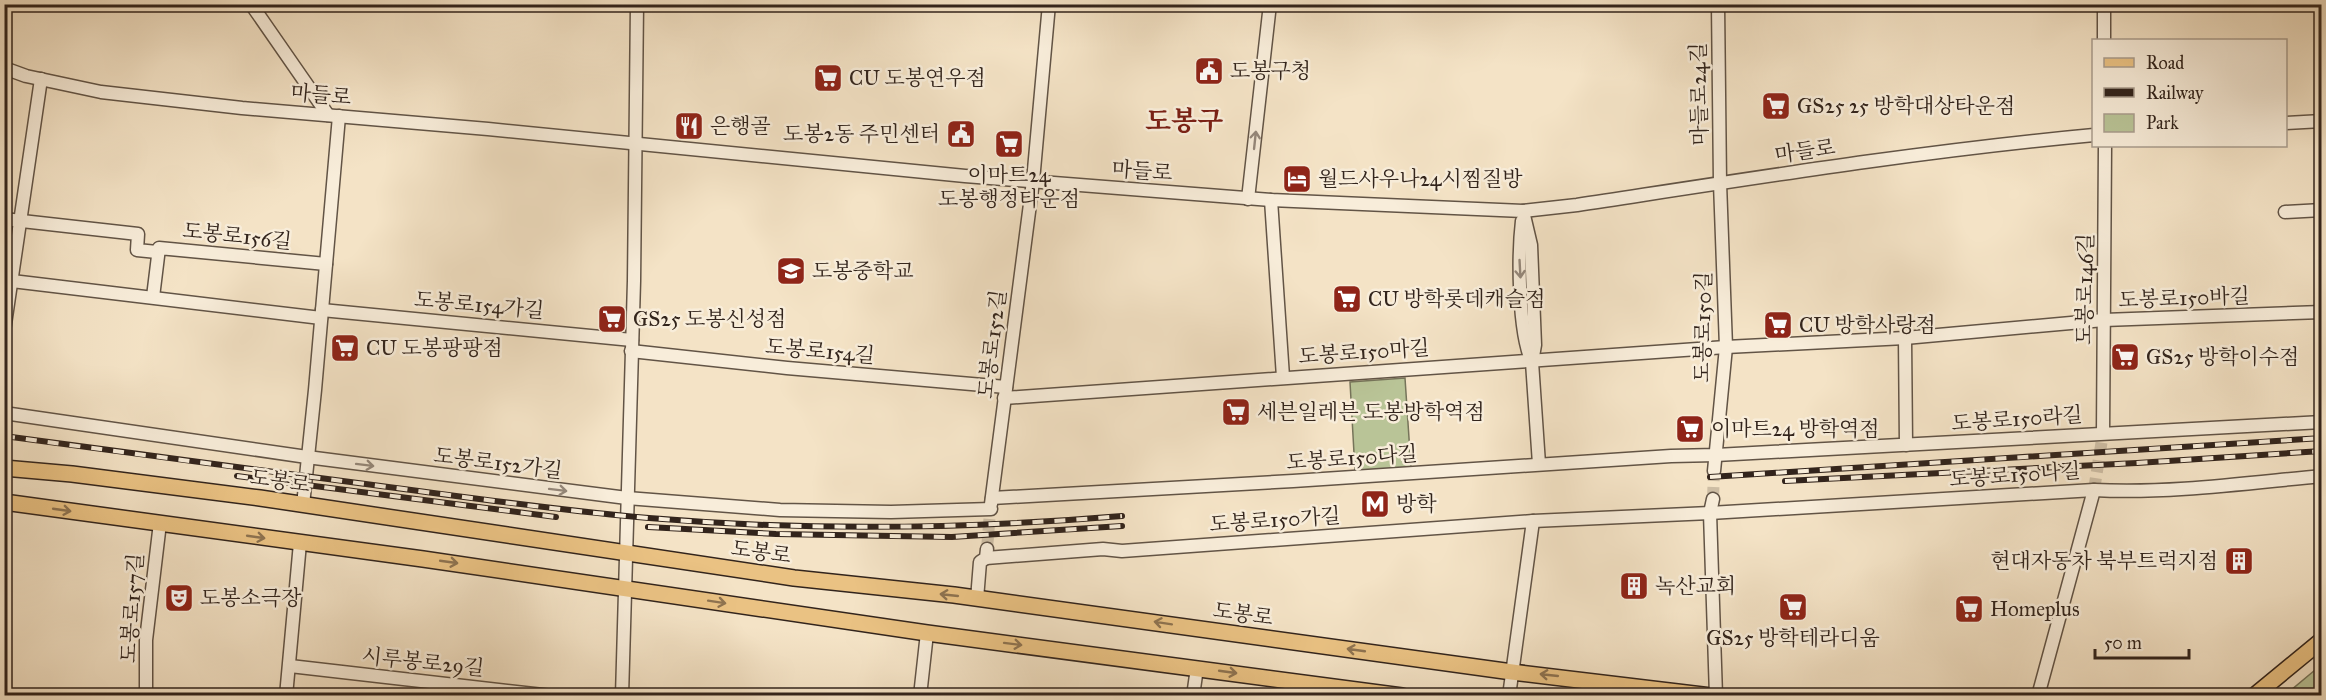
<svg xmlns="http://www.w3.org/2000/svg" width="2326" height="700" font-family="'IM FELL Great Primer','Noto Serif KR',serif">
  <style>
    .green { fill: #b9c497; stroke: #76745a; stroke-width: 1.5 }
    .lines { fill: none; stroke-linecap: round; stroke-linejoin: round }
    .minor-tunnel { stroke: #cdbda4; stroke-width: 12; stroke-dasharray: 12 6; stroke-linecap: butt }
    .minor-casing { stroke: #625446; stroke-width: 15 }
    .major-casing { stroke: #32241c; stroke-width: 18 }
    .minor { stroke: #f8edda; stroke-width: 12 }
    .major { stroke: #eac283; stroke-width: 15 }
    .rail-casing { stroke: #32241c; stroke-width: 6 }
    .rail { stroke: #f8edda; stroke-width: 4; stroke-dasharray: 11; stroke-linecap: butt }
    .oneway { stroke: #95887b }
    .oneway2 { stroke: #8e7350 }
    .labels { text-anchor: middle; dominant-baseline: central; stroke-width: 5; stroke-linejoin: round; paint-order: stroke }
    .poi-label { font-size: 21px; fill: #32241c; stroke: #f8edda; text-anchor: start }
    .street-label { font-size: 21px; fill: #32241c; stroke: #f8edda }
    .district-label { font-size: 27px; font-weight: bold; fill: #7a1f14; stroke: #f8edda }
  </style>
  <rect width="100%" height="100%" fill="#f4e3c6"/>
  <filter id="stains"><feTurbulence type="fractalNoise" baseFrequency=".00333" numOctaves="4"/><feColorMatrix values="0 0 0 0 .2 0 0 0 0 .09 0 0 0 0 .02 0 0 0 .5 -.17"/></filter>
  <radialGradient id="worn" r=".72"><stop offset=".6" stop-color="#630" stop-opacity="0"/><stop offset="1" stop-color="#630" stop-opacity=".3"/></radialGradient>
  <!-- green -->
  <g class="green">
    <path d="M1405 378 1411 468 1355 471 1350 382Z"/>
    <path d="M2321 665V695H2285Z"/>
  </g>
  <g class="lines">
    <!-- minor-tunnel -->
    <g class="minor-tunnel">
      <path d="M2094 490 2103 433"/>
      <path d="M1713 499 1714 471"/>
      <path d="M987 549 990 512"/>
    </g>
    <!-- minor casing -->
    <g class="minor-casing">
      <g id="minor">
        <path d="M251 4 328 115"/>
        <path d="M2104 40V4"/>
        <path d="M4 68 26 76 101 92 242 108 488 129 965 176 1271 200 1523 211 1577 205C1748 179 1920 151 2094 135"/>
        <path d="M2286 123 2322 121"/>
        <path d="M1248 199 1270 4"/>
        <path d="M1271 200 1283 377"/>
        <path d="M1523 211 1531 245 1535 345 1532 362 1539 464"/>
        <path d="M2285 212 2322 210"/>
        <path d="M4 219 138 234 137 250 157 252"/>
        <path d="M1522 221C1518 255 1518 331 1532 362"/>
        <path d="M12 281 321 318"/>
        <path d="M153 297 159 248 326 264"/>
        <path d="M322 310 632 340"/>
        <path d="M4 331 41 79"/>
        <path d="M1905 338 1906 445"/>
        <path d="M631 351 787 368 1006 387"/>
        <path d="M1004 398 1726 347 1905 338 2104 320 2322 312"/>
        <path d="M4 413 307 457 627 498 780 510 891 512 991 509"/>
        <path d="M2103 433 2105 146"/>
        <path d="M1714 471 1726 347 1720 183 1718 4"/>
        <path d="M992 498 1293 481 1671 456 1716 455 2322 422"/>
        <path d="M1713 499 1710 513 1716 696"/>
        <path d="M991 504 1033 181 1049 4"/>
        <path d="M303 505 315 390 339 116"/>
        <path d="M986 558 1103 549 1122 551 1533 521 1710 513 2094 490C2169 494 2247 483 2322 476"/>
        <path d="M977 599 980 562 986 558 987 549"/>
        <path d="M290 666 552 696"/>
        <path d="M146 696V640L160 523"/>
        <path d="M286 696 300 543"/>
        <path d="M622 696 634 281 637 4"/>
        <path d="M920 696 927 633"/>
        <path d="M1193 696 1197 668"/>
        <path d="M1509 696 1533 521"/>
        <path d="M2038 696 2094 490"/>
      </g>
    </g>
    <!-- major casing -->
    <g class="major-casing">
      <g id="major">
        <path d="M4 468 72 474 260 498 794 578 954 595 1512 672 1711 696"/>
        <path d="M4 502 423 559 927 633 1402 696"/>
        <path d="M2254 696 2322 640"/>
      </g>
    </g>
    <!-- minor -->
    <use href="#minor" class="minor"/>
    <!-- major -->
    <use href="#major" class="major"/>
    <!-- rail casing -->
    <g class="rail-casing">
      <g id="rail">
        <path d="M4 436C135 454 266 471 396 488 480 499 564 511 649 518 806 531 965 529 1122 516"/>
        <path d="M237 476 556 517"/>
        <path d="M1710 477 2322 438"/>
        <path d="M1785 481 2137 463 2322 451"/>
        <path d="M648 527 776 534 952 537 1122 526"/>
      </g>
    </g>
    <!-- rail -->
    <use href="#rail" class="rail"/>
  </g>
  <!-- one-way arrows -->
  <defs><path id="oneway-shaft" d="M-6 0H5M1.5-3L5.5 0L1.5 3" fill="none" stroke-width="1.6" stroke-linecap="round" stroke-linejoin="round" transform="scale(1.5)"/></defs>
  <g class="oneway">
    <use href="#oneway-shaft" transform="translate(1255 140) rotate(-84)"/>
    <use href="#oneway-shaft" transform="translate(1520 269) rotate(87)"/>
    <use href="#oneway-shaft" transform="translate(365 465) rotate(7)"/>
    <use href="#oneway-shaft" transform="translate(558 490) rotate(7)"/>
  </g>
  <g class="oneway2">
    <use href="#oneway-shaft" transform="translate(62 510) rotate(8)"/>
    <use href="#oneway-shaft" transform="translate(256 537) rotate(8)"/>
    <use href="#oneway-shaft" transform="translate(449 562) rotate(8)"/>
    <use href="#oneway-shaft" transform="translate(949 595) rotate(-174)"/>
    <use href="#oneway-shaft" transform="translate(717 602) rotate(9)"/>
    <use href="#oneway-shaft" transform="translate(1163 623) rotate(-171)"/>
    <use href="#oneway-shaft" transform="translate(1013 644) rotate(7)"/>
    <use href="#oneway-shaft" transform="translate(1356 650) rotate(-172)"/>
    <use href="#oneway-shaft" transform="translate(1228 672) rotate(8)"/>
    <use href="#oneway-shaft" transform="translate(1549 675) rotate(-174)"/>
  </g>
  <!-- icons -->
  <defs>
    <g id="civic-square" transform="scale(1.5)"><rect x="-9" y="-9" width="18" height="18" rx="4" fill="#8f2418" stroke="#f8edda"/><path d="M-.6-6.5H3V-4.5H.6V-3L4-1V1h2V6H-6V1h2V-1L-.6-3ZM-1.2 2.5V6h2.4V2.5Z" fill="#fff"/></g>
    <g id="supermarket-square" transform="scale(1.5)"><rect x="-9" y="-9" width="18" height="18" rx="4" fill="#8f2418" stroke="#f8edda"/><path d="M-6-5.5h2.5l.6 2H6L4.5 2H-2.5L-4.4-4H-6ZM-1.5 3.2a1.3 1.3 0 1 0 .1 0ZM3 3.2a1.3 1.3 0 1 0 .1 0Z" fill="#fff"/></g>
    <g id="restaurant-square" transform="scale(1.5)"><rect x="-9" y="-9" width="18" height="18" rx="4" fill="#8f2418" stroke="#f8edda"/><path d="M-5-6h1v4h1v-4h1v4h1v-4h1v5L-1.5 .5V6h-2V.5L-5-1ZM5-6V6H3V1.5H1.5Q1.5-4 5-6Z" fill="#fff"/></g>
    <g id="hotel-square" transform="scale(1.5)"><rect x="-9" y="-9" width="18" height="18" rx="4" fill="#8f2418" stroke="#f8edda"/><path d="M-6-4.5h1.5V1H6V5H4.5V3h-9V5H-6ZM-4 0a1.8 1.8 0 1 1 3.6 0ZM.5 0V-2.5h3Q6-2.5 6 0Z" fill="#fff"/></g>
    <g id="school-square" transform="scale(1.5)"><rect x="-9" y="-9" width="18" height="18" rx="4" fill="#8f2418" stroke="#f8edda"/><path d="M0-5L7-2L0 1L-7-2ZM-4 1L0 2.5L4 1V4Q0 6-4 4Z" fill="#fff"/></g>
    <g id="metro-square" transform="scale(1.5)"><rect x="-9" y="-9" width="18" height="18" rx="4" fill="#8f2418" stroke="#f8edda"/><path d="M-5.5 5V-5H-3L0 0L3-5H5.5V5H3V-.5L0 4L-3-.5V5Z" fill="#fff"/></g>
    <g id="building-square" transform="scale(1.5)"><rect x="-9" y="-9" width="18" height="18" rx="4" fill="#8f2418" stroke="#f8edda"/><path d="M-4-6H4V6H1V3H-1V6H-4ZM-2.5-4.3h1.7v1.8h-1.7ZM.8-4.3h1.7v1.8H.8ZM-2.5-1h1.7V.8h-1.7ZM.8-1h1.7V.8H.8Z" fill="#fff"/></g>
    <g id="theatre-square" transform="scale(1.5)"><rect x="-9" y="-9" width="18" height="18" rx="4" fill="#8f2418" stroke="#f8edda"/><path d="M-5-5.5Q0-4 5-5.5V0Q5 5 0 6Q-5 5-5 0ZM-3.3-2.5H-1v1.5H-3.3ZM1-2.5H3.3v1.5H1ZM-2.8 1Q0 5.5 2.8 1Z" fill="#fff"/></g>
  </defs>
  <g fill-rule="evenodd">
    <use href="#civic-square" x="1209" y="71"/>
    <use href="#supermarket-square" x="828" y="78"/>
    <use href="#supermarket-square" x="1776" y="106"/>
    <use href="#restaurant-square" x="689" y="126"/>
    <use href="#civic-square" x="961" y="134"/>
    <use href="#supermarket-square" x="1009" y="144"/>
    <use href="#hotel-square" x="1297" y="179"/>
    <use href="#school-square" x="791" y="271"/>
    <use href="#supermarket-square" x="1347" y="299"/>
    <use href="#supermarket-square" x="612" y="319"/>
    <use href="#supermarket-square" x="1778" y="325"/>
    <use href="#supermarket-square" x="345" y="348"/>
    <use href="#supermarket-square" x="2125" y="357"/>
    <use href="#supermarket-square" x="1236" y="412"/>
    <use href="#supermarket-square" x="1690" y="429"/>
    <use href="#metro-square" x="1375" y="504"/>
    <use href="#building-square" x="2239" y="561"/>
    <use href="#building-square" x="1634" y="586"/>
    <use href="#theatre-square" x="179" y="598"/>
    <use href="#supermarket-square" x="1793" y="607"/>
    <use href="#supermarket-square" x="1969" y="609"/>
  </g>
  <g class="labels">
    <!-- poi labels -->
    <g class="poi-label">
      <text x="1230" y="71">도봉구청</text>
      <text x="849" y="78">CU 도봉연우점</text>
      <text x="1797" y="106">GS25 25 방학대상타운점</text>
      <text x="710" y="126">은행골</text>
      <text x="940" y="134" text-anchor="end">도봉2동 주민센터</text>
      <text x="1009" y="175" text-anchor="middle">이마트24<tspan x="1009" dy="24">도봉행정타운점</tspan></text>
      <text x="1318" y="179">월드사우나24시찜질방</text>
      <text x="812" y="271">도봉중학교</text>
      <text x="1368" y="299">CU 방학롯데캐슬점</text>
      <text x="633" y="319">GS25 도봉신성점</text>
      <text x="1799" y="325">CU 방학사랑점</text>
      <text x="366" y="348">CU 도봉팡팡점</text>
      <text x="2146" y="357">GS25 방학이수점</text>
      <text x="1257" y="412">세븐일레븐 도봉방학역점</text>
      <text x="1711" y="429">이마트24 방학역점</text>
      <text x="1396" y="504">방학</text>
      <text x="2218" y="561" text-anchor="end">현대자동차 북부트럭지점</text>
      <text x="1655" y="586">녹산교회</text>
      <text x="200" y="598">도봉소극장</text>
      <text x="1990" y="609">Homeplus</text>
      <text x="1793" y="638" text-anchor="middle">GS25 방학테라디움</text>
    </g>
    <!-- street labels -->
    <g class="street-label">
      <text transform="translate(1699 94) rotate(-91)">마들로24길</text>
      <text transform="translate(321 95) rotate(5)">마들로</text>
      <text transform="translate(1805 151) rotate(-8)">마들로</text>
      <text transform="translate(1142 171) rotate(4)">마들로</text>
      <text transform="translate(237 236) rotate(6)">도봉로156길</text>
      <text transform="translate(2085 289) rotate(-89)">도봉로146길</text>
      <text transform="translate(2184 298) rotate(-2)">도봉로150바길</text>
      <text transform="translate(479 305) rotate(5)">도봉로154가길</text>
      <text transform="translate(1703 327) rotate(-89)">도봉로150길</text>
      <text transform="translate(992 344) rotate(-83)">도봉로152길</text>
      <text transform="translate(820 351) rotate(5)">도봉로154길</text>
      <text transform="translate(1364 352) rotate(-4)">도봉로150마길</text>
      <text transform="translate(2017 419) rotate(-4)">도봉로150라길</text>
      <text transform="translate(1352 458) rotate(-4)">도봉로150다길</text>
      <text transform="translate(498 463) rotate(7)">도봉로152가길</text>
      <text transform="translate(2015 475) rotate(-4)">도봉로150나길</text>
      <text transform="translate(280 481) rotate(8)">도봉로</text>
      <text transform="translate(1275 520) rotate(-4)">도봉로150가길</text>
      <text transform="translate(761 552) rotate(8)">도봉로</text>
      <text transform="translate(132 608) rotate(-86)">도봉로157길</text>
      <text transform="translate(1243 614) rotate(8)">도봉로</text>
      <text transform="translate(423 662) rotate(6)">시루봉로29길</text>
    </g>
    <!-- district labels -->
    <g class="district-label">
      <text x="1184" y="120">도봉구</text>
    </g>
  </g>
  <!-- margin -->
  <rect width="2326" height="700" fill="none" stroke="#f4e3c6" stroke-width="24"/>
  <rect x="6" y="6" width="2314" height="688" fill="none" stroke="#32241c" stroke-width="3"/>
  <rect x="12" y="12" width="2302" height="676" fill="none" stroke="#32241c" stroke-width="1.5"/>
  <!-- legend -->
  <rect x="2092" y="39" width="195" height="108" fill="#f8edda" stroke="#a99d8e" stroke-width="1.5"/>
  <rect x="2104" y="58" width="30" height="9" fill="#eac283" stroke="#a99d8e" stroke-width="1.5"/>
  <text x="2146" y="69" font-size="18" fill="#32241c">Road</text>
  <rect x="2104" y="88" width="30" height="9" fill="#32241c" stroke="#a99d8e" stroke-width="1.5"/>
  <text x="2146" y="99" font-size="18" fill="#32241c">Railway</text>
  <rect x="2104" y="114" width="30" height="18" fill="#b9c497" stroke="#a99d8e" stroke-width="1.5"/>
  <text x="2146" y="129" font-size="18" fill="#32241c">Park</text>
  <!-- scale -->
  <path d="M2095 649v9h94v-9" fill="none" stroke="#32241c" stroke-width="3"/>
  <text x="2104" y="649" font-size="18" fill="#32241c" stroke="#f8edda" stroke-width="4.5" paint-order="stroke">50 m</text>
  <rect width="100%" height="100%" filter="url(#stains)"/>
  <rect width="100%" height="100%" fill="url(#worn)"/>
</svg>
